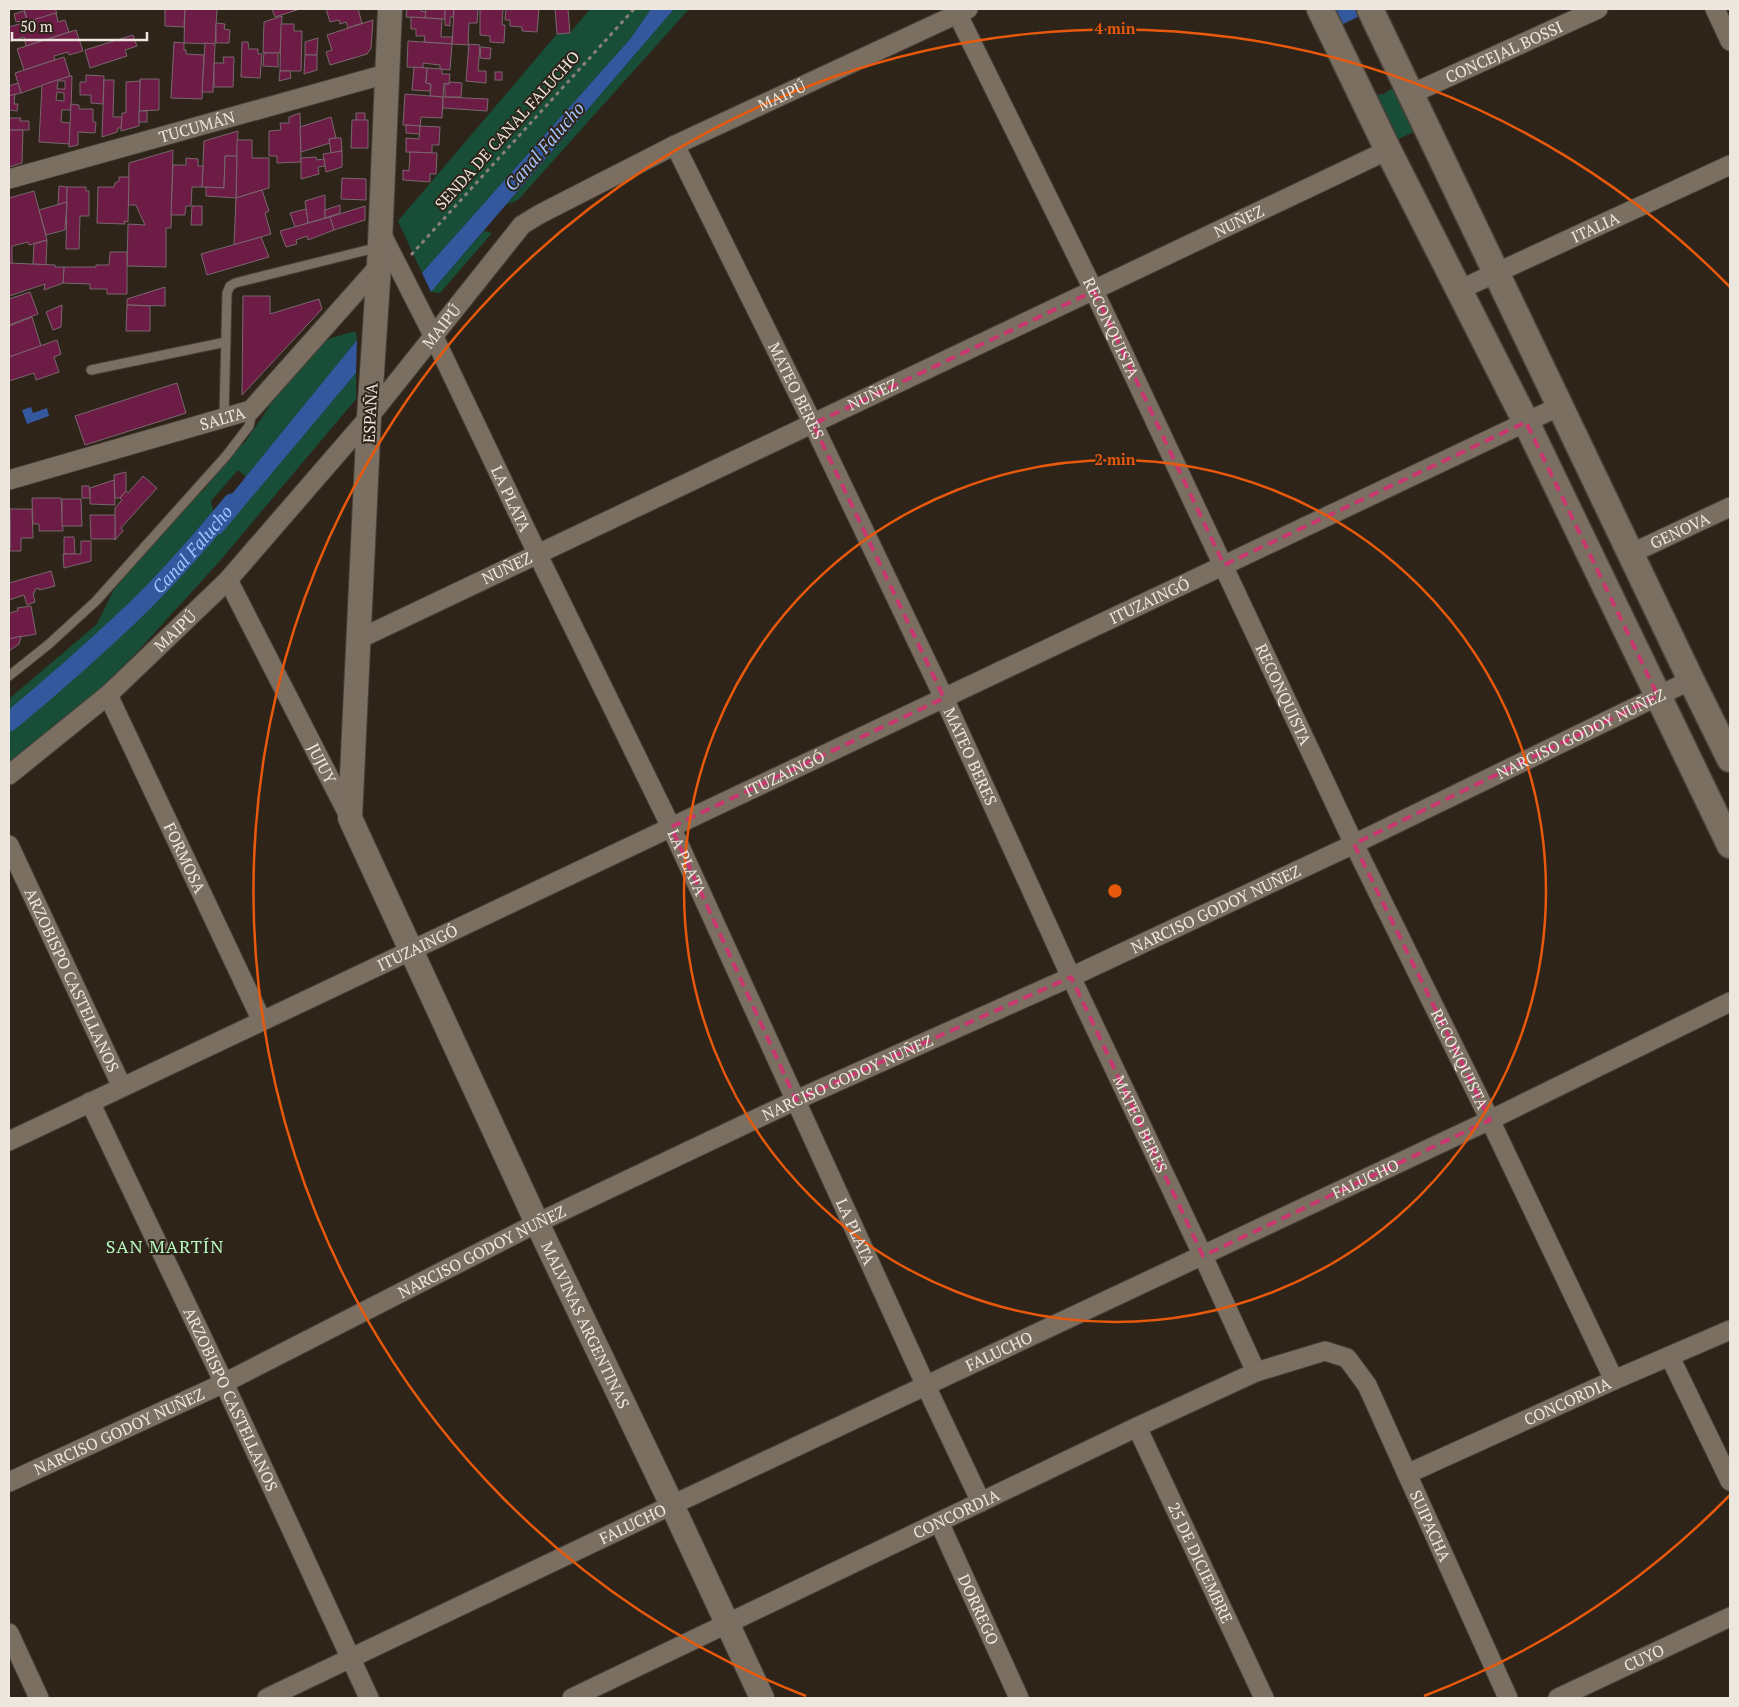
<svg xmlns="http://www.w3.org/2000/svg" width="1739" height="1707" font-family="'PT Serif',serif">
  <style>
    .green { fill: #184e38 }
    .water { fill: #33589d }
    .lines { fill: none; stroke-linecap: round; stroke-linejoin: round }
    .canal { stroke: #33589d; stroke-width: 19 }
    .building { fill: #6d1d45; stroke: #79676e; fill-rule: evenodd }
    .service-casing { stroke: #4a4139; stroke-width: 11 }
    .minor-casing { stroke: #4a4139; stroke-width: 21 }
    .tertiary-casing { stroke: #4a4139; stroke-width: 26 }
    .secondary-casing { stroke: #4a4139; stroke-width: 29 }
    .path { stroke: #888076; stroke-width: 3; stroke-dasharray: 4 4; stroke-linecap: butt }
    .service { stroke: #7b6f62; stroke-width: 9 }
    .minor { stroke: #7b6f62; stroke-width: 19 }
    .tertiary { stroke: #7b6f62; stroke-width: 24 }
    .secondary { stroke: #7b6f62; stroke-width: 26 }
    .marked { fill: none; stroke: #c9376f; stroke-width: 4; stroke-dasharray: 10 6; stroke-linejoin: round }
    .ring { fill: none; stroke: #e8590c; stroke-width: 2.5 }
    .labels { text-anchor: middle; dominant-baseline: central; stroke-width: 4; stroke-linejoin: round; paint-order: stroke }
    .street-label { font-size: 16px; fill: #eee7df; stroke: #2e2419 }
    .water-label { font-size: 18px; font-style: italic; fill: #a3c4fe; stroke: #2e2419 }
    .neighbourhood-label { font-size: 18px; letter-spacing: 1px; fill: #b7f8bf; stroke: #2e2419 }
    .centre { fill: #e8590c; stroke: #2e2419; stroke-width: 2.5 }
    .ring-label { font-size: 15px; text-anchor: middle; font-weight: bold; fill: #e8590c; stroke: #2e2419; stroke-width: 4; stroke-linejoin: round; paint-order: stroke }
  </style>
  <rect width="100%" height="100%" fill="#2e2419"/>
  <!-- green -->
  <g class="green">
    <path d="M590 9H651L631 38 422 273 398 221 557 34 570 33Z"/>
    <path d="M674 9H689L518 200 506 205Z"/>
    <path d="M1394 87 1427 126 1385 145 1376 95 1384 94Z"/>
    <path d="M484 231 492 233 440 293 431 292Z"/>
    <path d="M352 332H356L357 340 246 477 238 470 211 501 220 534 356 373V399L219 562 137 652 70 719 9 766V699L97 624 112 593 129 568 186 504 205 489 215 472 245 442 267 410 282 382 313 348 331 338Z"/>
  </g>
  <!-- water -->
  <g class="water">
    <path d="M651 9H674L431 292 422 273 631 38Z"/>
    <path d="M1335 9H1357L1360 16 1343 24Z"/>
    <path d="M357 340 356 373 220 535 214 516Z"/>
    <path d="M31 407 33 413 47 408 49 416 27 424 22 410Z"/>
  </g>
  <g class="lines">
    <!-- canal -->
    <path class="canal" id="s1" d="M9 722C50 688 90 653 129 616 166 581 200 542 232 503"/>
  </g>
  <!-- building -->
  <g class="building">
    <path d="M24 9H55L57 13 28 22Z"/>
    <path d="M165 9H185L184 27 165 26Z"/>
    <path d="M185 9H217L215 44 184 43Z"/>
    <path d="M272 9H300L275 17Z"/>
    <path d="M326 9H358L362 23 348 28 346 22 340 24 339 20 330 22Z"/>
    <path d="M407 9H422L421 11 426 12 425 18 406 17Z"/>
    <path d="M426 9H445V19L425 18Z"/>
    <path d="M445 9H454L453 17H450V26L445 25Z"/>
    <path d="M454 9H478L477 23H469L468 45 452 44Z"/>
    <path d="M480 9H503L502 25H505L504 43 490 42V36L480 35Z"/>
    <path d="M506 9H539L537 32 522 31V27L510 26V20H505Z"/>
    <path d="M555 9H568L570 33 557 34Z"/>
    <path d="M24 11 27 20 16 22 14 14Z"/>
    <path d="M56 13 58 22 65 20 69 32 26 46 24 37 9 42V27Z"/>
    <path d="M282 16 280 53H263L264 22Z"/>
    <path d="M411 17 442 19 441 37H452V44L424 42 425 36H416V29H411Z"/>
    <path d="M373 20 371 48 367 54 330 65 326 52 332 50 327 35Z"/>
    <path d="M216 23 225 24 224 29 230 30 229 43H216Z"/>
    <path d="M281 24H294V31H302L301 71H280Z"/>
    <path d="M76 30 83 51 69 55 68 52 54 56 55 60 24 70 17 49Z"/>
    <path d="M133 35 137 46 125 50 127 56 90 68 85 50Z"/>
    <path d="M318 38 317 55H305V42Z"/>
    <path d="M408 41 452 44 450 70 440 69V65L423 63V68L407 67Z"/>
    <path d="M174 42 184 43V50H186V54L204 55 202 99 171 98Z"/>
    <path d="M242 42H248L249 49H258V54H262L260 78 241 77Z"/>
    <path d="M205 43 215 44 213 92H202Z"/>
    <path d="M469 44 480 45 478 71H486V83L466 81Z"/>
    <path d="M481 47 491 48 490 59 480 58Z"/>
    <path d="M264 53H278V67L263 66Z"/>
    <path d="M305 55H317V70L304 74Z"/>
    <path d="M64 57 70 76 21 93 15 73Z"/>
    <path d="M223 57H234L233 87H214V63H224Z"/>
    <path d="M414 67 427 68 426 83 431 84 430 91 412 90Z"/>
    <path d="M427 68 442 69V74H450L449 84 444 83 443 97 430 96 431 84 426 83Z"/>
    <path d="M280 71H290L291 78 279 81Z"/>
    <rect x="495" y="72" width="7" height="8"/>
    <path d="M86 75 104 76 103 104 91 103V95H80V82H86Z"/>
    <path d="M70 76H72L71 110H62L61 122 70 123V144L39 142 42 85ZM58 81H65V89H57ZM57 92 64 93V101L56 100Z"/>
    <path d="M140 79H159V110L139 111Z"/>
    <path d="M104 80H114L113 117H122V128H118L117 132 102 137Z"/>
    <path d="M140 81 139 126 121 131 122 113H126V82Z"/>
    <path d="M450 82 462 83 461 97H445V84H449Z"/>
    <path d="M18 83 21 93 9 96V86Z"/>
    <path d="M15 94 14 104H18L17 111 9 110V96Z"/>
    <path d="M405 94 443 97 442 118 421 117 420 126 403 125Z"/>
    <path d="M443 97 488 99 487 111 443 108Z"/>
    <path d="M71 104 79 105V109H93V122H96L95 133 78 132V145L69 147Z"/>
    <rect x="139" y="111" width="8" height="11"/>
    <path d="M300 113 301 162 277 163V156H269V131L281 130 280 123H289V117Z"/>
    <path d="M356 113H365V121L356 120Z"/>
    <path d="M331 117 336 138 329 139 330 143 301 152 300 127Z"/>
    <path d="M9 118H21L20 121H29V130H9Z"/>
    <path d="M352 120H368V148H351Z"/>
    <path d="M406 125 420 126V134L406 133Z"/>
    <path d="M420 126 440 127 439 145H432V153L406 152V138L419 139Z"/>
    <path d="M9 130H23L22 163 9 167Z"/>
    <path d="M238 131 237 156H225L224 188 202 187 204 141Z"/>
    <path d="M336 138H341L342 151 331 153 329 139Z"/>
    <path d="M237 140H252V158H269V188L236 198Z"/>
    <path d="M173 150 171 228H166V267L127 266 128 224 145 225 136 205H128L129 163Z"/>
    <path d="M342 151V167L326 172 323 154Z"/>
    <path d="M410 152 437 153 436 174H430V182L403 180V170L409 171Z"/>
    <path d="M225 156H237L236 198 206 196V187L224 188Z"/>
    <path d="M316 157 317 160 324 159 325 166 318 167 319 174 301 179V158Z"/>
    <path d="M186 158 198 159V166H203L202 187H192L191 206H186L185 215H171L173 165H186Z"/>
    <path d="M119 177H129L128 222 124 221 125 224 97 223 98 187H114L115 183 119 181Z"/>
    <path d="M342 178 366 179V200L341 199Z"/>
    <path d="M59 186 67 187V202L58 205Z"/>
    <path d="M67 187H86V191H89V216H80L79 249H66Z"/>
    <path d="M262 190 269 211 265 213 271 234 234 245 236 198Z"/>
    <path d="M34 191 47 240 29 245 28 242 12 246V263H9V198Z"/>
    <path d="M325 195V218L308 223 305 201Z"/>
    <path d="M67 202 65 230 46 235 39 210Z"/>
    <path d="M340 205V213L325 218V210Z"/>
    <path d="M192 206H202V225H191Z"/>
    <path d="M365 206V220L334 230 330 217Z"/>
    <path d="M306 209 308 223 295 227 290 213Z"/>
    <path d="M330 217 334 230 308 240 307 236 296 240 297 244 286 247 280 231Z"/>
    <path d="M261 237 269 257 207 275 201 254Z"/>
    <path d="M47 240 46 265 33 264 34 244Z"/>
    <path d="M110 252H127V294H107V289H90V284L63 283 64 267H96V265H109Z"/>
    <path d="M9 263 55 265V267H64L63 283 44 290 45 284 9 296Z"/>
    <path d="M165 287V306L127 305V299Z"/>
    <path d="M30 292 38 314 9 325V299Z"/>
    <path d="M243 296H270V314L319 299 322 309 242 395Z"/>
    <path d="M62 305 61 327 53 330 46 312Z"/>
    <path d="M127 305 150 306V331H126Z"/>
    <path d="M32 317 41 346 9 357V326Z"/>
    <path d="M57 340 61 354 54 357 59 372 36 380 34 373 9 381V357Z"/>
    <path d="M177 383 186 413 85 445 75 416Z"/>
    <path d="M126 472V491L120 498H115L114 475Z"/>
    <path d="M143 476 157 488 121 528 123 531 115 540V508L122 500 120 498 126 491 128 493Z"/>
    <path d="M114 480 115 505 90 504V488Z"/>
    <path d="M82 486H89L90 498H82Z"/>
    <path d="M32 498H61L63 531H39V524H33Z"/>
    <path d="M62 499H81L82 526H62Z"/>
    <path d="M10 509H32L33 538H21V551H10Z"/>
    <path d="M90 515H115V539H91Z"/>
    <rect x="9" y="519" width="1" height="28"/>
    <path d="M64 537H74L75 554H64Z"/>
    <path d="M81 541H91V561L64 568 63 554H81Z"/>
    <path d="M51 571 55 586 39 590V588L35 589V592L33 593 35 602 27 605 24 595 9 600V583Z"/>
    <path d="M31 606 36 634 9 639V613L18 611 17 608Z"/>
    <path d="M21 636 19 644 9 651V639Z"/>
  </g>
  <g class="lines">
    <!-- service casing -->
    <g class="service-casing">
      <g id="service">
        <path d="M91 370 226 342"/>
        <path d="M224 417 227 293 230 286 235 283 379 247"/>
        <path d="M9 676 49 644 96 601 226 456 249 426 251 417V410"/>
      </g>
    </g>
    <!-- minor casing -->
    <g class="minor-casing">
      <g id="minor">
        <path id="s2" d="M955 9 1094 291 1354 844 1490 1120 1614 1380"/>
        <path d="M1715 9 1730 41"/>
        <path id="s3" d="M1411 94 1598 9"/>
        <path id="s4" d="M675 145 813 424 944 698 1071 977 1203 1256 1256 1372"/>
        <path id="s5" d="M9 179 386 74"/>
        <path id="s6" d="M380 231 434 337 537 553 671 827 926 1386 981 1502"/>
        <path id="s7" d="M1459 290 1730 165"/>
        <path id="s8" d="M9 480 251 410 379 266"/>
        <path id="s9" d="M1630 554 1730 507"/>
        <path id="s10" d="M228 580 350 818"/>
        <path id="s11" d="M359 639C700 474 1045 314 1388 150"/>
        <path id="s12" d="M108 695 262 1021"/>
        <path id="s13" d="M9 775 108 695 228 580 369 417 522 225 540 214 675 145 968 9"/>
        <path id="s14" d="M9 845 122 1087"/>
        <path id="s15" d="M90 1102 224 1383 369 1698"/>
        <path id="s16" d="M9 1141 1560 406"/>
        <path d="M1670 1357 1730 1481"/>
        <path id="s17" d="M1137 1427 1264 1698"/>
        <path id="s18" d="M1407 1474 1614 1380 1730 1330"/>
        <path id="s19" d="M9 1482 224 1383 537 1223 796 1100 1071 977 1354 844 1691 680"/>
        <path id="s20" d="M939 1522 1019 1698"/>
        <path d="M9 1633 39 1698"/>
        <path id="s21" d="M267 1698 672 1505 1490 1120 1730 1002"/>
        <path id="s22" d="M572 1698 1137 1427 1256 1372 1325 1351 1347 1358 1367 1385 1508 1698"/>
        <path id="s23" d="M1558 1698 1730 1617"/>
      </g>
    </g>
    <!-- tertiary casing -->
    <g class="tertiary-casing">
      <g id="tertiary">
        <path id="s24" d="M390 9 379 266 369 417 350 818 537 1223 672 1505 762 1698"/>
      </g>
    </g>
    <!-- secondary casing -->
    <g class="secondary-casing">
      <g id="secondary">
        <path d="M1320 9 1388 150 1526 422 1730 845"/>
        <path d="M1370 9 1691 680 1730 759"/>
      </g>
    </g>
    <!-- path -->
    <path class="path" d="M411 255 634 9"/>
    <!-- service -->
    <use href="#service" class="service"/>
    <!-- minor -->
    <use href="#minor" class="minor"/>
    <!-- tertiary -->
    <use href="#tertiary" class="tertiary"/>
    <!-- secondary -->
    <use href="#secondary" class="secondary"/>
  </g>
  <!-- marked area -->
  <path class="marked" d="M1094 291 1224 565 1526 422 1658 696 1354 844 1490 1120 1203 1256 1071 977 796 1100 671 827 944 698 813 424Z"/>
  <!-- distance rings -->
  <g class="ring">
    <circle cx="1115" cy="891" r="431"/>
    <path d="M1730 1495A862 862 0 0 1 1424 1696M806 1696A862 862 0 1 1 1730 287"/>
  </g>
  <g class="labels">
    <!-- street labels -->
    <g class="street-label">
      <text stroke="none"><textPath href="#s3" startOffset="102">CONCEJAL BOSSI</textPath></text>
      <text stroke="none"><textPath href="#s13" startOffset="1045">MAIPÚ</textPath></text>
      <text stroke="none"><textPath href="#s5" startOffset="195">TUCUMÁN</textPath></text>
      <text transform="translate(507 130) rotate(-48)">SENDA DE CANAL FALUCHO</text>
      <text stroke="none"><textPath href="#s11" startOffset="974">NUÑEZ</textPath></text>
      <text stroke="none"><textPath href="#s7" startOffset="150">ITALIA</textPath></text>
      <text stroke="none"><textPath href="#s13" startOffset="625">MAIPÚ</textPath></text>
      <text stroke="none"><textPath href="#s2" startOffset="355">RECONQUISTA</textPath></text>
      <text stroke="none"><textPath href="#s4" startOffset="274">MATEO BERES</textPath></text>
      <text stroke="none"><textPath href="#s11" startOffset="569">NUÑEZ</textPath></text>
      <text transform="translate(370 413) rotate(-87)">ESPAÑA</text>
      <text stroke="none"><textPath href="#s8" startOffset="222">SALTA</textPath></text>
      <text stroke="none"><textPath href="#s6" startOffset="298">LA PLATA</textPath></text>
      <text stroke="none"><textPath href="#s9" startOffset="55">GENOVA</textPath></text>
      <text stroke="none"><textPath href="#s11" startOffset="164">NUÑEZ</textPath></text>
      <text stroke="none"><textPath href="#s16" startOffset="1262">ITUZAINGÓ</textPath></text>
      <text stroke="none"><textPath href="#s13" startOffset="220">MAIPÚ</textPath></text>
      <text stroke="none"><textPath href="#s2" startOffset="760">RECONQUISTA</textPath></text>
      <text stroke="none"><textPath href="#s19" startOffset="1741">NARCISO GODOY NUÑEZ</textPath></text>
      <text stroke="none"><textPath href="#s4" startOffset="679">MATEO BERES</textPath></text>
      <text stroke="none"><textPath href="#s10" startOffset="206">JUJUY</textPath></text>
      <text stroke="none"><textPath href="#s16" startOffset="858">ITUZAINGÓ</textPath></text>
      <text stroke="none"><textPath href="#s12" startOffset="180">FORMOSA</textPath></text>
      <text stroke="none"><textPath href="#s6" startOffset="702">LA PLATA</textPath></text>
      <text stroke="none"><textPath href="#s19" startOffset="1336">NARCISO GODOY NUÑEZ</textPath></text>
      <text stroke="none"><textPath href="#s16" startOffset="452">ITUZAINGÓ</textPath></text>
      <text stroke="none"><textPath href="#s14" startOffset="149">ARZOBISPO CASTELLANOS</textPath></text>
      <text stroke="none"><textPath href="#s2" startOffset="1165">RECONQUISTA</textPath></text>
      <text stroke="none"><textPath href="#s19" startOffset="931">NARCISO GODOY NUÑEZ</textPath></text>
      <text stroke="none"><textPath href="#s4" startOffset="1084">MATEO BERES</textPath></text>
      <text stroke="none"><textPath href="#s21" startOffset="1215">FALUCHO</textPath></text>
      <text stroke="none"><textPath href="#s6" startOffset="1108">LA PLATA</textPath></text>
      <text stroke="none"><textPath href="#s19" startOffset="526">NARCISO GODOY NUÑEZ</textPath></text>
      <text stroke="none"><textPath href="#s24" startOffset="1369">MALVINAS ARGENTINAS</textPath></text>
      <text stroke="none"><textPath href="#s21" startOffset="810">FALUCHO</textPath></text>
      <text stroke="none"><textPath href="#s15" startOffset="329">ARZOBISPO CASTELLANOS</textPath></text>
      <text stroke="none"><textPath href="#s18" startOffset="176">CONCORDIA</textPath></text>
      <text stroke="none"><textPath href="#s19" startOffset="121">NARCISO GODOY NUÑEZ</textPath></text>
      <text stroke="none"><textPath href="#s22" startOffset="426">CONCORDIA</textPath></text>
      <text stroke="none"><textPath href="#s21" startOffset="405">FALUCHO</textPath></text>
      <text stroke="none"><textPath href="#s22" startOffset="1041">SUIPACHA</textPath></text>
      <text stroke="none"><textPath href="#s17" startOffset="150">25 DE DICIEMBRE</textPath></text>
      <text stroke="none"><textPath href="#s20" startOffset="96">DORREGO</textPath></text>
      <text stroke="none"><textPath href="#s23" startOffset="95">CUYO</textPath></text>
    </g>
    <!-- water labels -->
    <g class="water-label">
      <text transform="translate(544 146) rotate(-49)">Canal Falucho</text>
      <text stroke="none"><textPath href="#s1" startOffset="252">Canal Falucho</textPath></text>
    </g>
    <!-- neighbourhood labels -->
    <g class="neighbourhood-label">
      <text x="165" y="1246">SAN MARTÍN</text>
    </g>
  </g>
  <circle cx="1115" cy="891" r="8" class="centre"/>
  <g class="ring-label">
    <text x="1115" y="34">4 min</text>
    <text x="1115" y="465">2 min</text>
  </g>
  <!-- border -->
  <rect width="1739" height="1707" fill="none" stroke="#eee7df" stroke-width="20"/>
  <!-- scale -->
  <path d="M12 32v8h135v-8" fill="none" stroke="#eee7df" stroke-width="2.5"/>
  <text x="20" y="32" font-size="15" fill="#eee7df" stroke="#2e2419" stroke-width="4" paint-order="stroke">50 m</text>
</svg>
